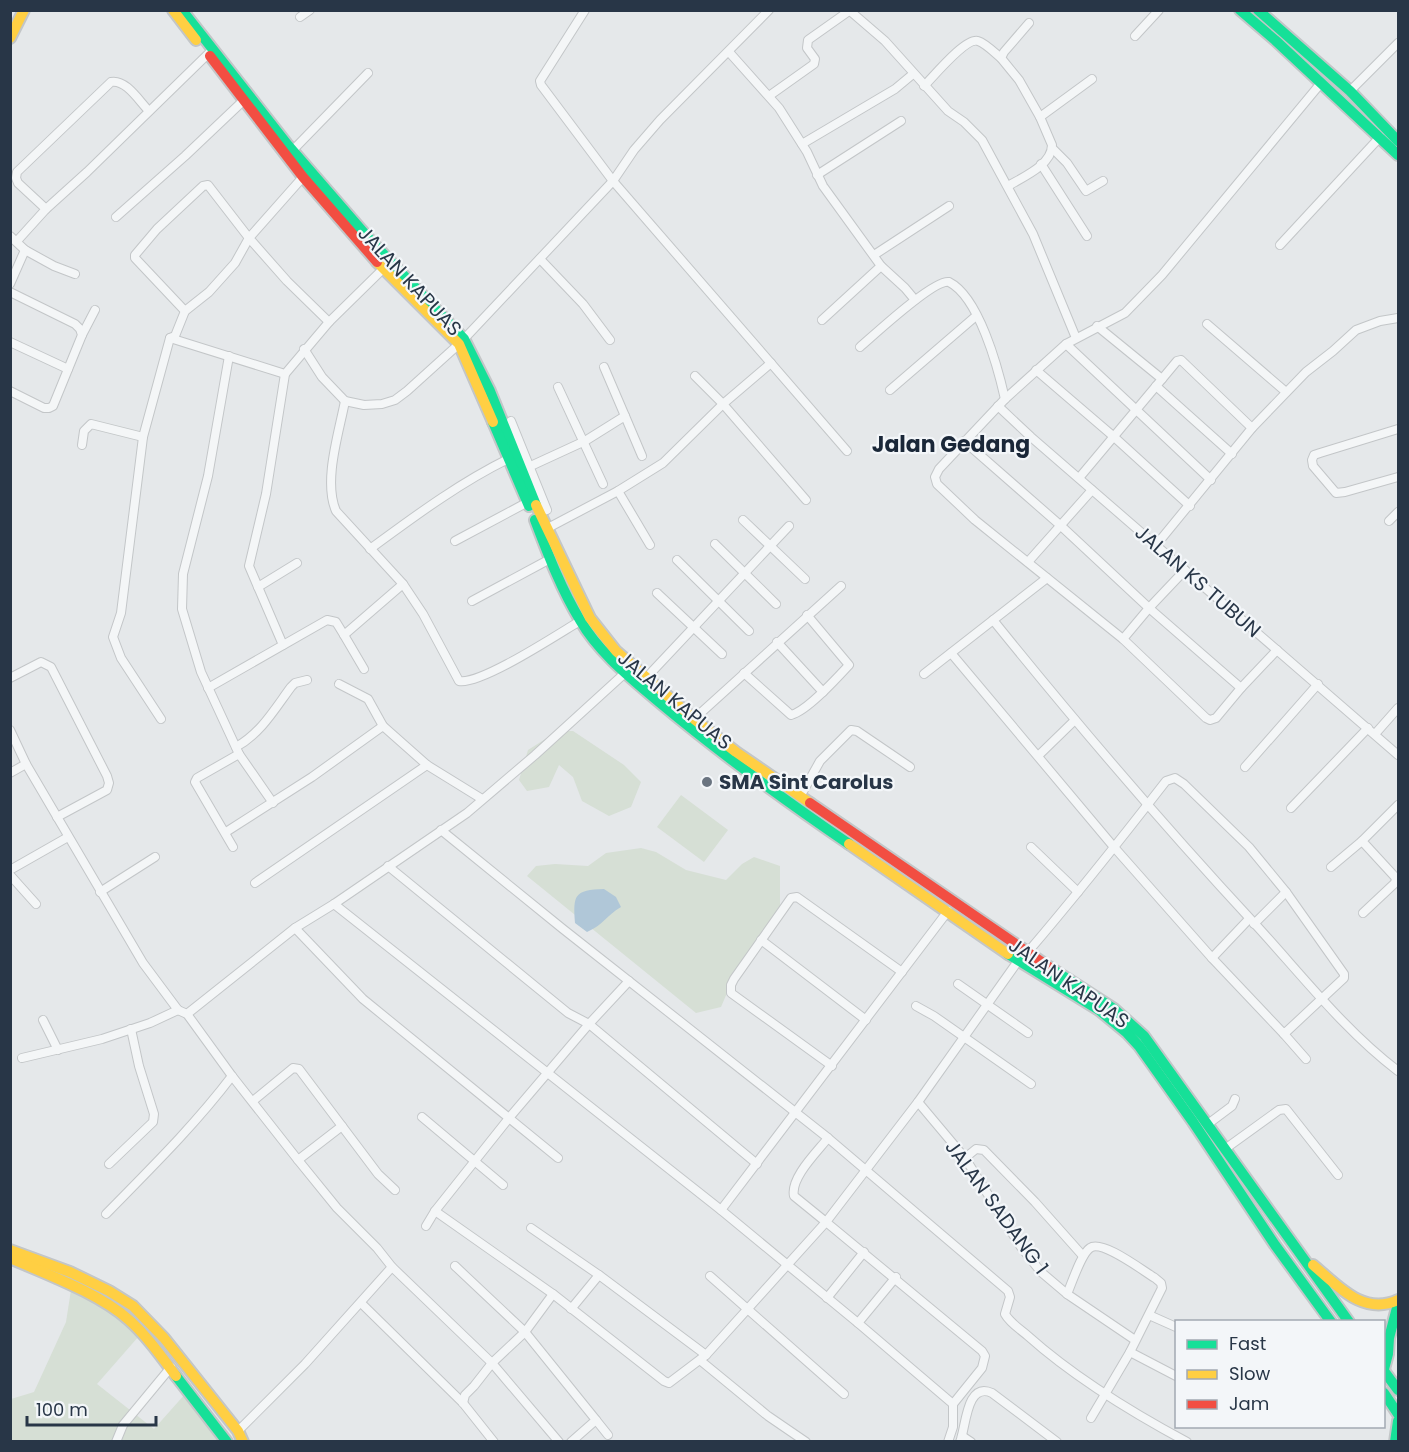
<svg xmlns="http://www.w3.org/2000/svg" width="1409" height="1452" font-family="Poppins,sans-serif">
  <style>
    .green { fill: #d6dfd5 }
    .water { fill: #b0c7d8 }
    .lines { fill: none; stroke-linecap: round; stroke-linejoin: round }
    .street-casing { stroke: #c3c6c8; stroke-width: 10 }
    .fast-casing { stroke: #c3c6c8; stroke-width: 14 }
    .slow-casing { stroke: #c3c6c8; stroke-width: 14 }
    .jam-casing { stroke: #c3c6c8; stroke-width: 14 }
    .street { stroke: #f4f6f7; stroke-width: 8 }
    .fast { stroke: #16e098; stroke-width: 10 }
    .slow { stroke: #ffcf43; stroke-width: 10 }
    .jam { stroke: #f24e42; stroke-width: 10 }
    .poi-dot { fill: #6a7480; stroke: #f3f6f9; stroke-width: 2 }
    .labels { text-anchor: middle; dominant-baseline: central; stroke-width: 4.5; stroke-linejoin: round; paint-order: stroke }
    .street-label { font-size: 20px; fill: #283647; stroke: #f3f6f9 }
    .poi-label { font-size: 20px; font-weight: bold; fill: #283647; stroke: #f3f6f9; text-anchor: start }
    .quarter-label { font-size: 22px; font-weight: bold; fill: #1a2738; stroke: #f3f6f9 }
  </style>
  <rect width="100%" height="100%" fill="#e5e8ea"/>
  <!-- green -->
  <g class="green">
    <path d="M558 731H573L624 765 641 782 631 807 609 816 582 801 573 777 559 765 549 787 527 791 519 780 528 750Z"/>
    <path d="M681 795 728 830 704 862 657 827Z"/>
    <path d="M641 848 656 852 686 870 726 880 742 864 754 857 780 866V909L736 972 721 1007 696 1013 527 876 536 866 555 864 588 866 606 853Z"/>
    <path d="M71 1290 106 1309 139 1336 97 1384 154 1429 186 1393 219 1441 11 1442V1399L34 1392 66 1322Z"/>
  </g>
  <!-- water -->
  <path class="water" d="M604 889 616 897 621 907C606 916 603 925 587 932L575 923C573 895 574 890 604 889Z"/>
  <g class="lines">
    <!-- street casing -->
    <g class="street-casing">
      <g id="street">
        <path d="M585 10 540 81 541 85 613 181 847 451"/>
        <path d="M849 10 885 41 948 111 964 122 982 140 1033 234 1076 338"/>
        <path d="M300 17 310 10"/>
        <path d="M1135 36 1159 10"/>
        <path d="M729 52 779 108 807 152 823 186 881 266 905 288 915 300"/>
        <path d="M924 86C934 76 966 37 978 41 985 43 995 53 1001 58"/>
        <path d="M1350 91 1398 43"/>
        <path d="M769 96 814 64 815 59 807 48 808 40 849 11"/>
        <path d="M1040 117 1092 79"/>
        <path d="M802 144 895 89 913 74"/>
        <path d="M1052 148 1067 163 1086 191 1103 181"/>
        <path d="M293 150 368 73"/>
        <path d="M1041 164 1087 236"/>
        <path d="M817 175 901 121"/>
        <path d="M1008 186C1023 177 1052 165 1052 145L1040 117 1019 80 1001 58 1004 52 1029 23"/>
        <path d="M46 209 18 183 16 178 17 172 111 82C126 79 139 101 149 111"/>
        <path d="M116 217 185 156 243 101"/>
        <path d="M10 236 25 250 54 266 75 274"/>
        <path d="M17 241 46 209 87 172 208 54"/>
        <path d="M1280 245 1380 137"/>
        <path d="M874 255 949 206"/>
        <path d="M540 259 583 304 610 340"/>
        <path d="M10 284 25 250"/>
        <path d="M10 292 75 324 80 329 82 335 53 406 49 408H44L10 391"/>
        <path d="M185 311 135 258V255L157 229 203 186 208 185 249 238 287 281 329 322"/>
        <path d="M822 320 881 266"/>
        <path d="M1207 324 1286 392"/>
        <path d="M1097 326 1162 379"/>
        <path d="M82 335 95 310"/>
        <path d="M170 338 285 374 329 322 383 269"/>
        <path d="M464 339 613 181 634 150 660 120 769 10"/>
        <path d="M10 342 68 369"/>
        <path d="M1066 344 1211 480"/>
        <path d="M860 347C874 335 934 279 949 282 979 297 998 368 1005 399"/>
        <path d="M304 349 322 377 345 401 364 405 382 404 395 400 407 391 459 344"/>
        <path d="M229 356 208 476 183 574 182 609 201 672 239 754 273 803"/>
        <path d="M604 367 625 416"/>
        <path d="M1036 370 1113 436 1190 506"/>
        <path d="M695 376 723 404 806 500"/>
        <path d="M1156 386 1232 454"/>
        <path d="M558 387 603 484"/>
        <path d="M890 390 976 316"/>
        <path d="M345 401C339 433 323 481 336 511L403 584 423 614 459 681C481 685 558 634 580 621"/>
        <path d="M998 406 1031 437 1398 755"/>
        <path d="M511 421 547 510"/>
        <path d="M1398 429 1320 453 1314 455 1312 460 1313 466 1336 493 1345 492 1398 477"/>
        <path d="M964 441 1060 525 1149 608 1241 688"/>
        <path d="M82 445 84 431 91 424 143 437"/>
        <path d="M522 470 585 441 625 416 642 456"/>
        <path d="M1079 478 1162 379 1177 361 1181 360 1252 428"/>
        <path d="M618 491 650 545"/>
        <path d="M743 520 805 579"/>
        <path d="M1389 521 1398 512"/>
        <path d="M546 529 618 491 663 463 723 404 771 363"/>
        <path d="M455 541 528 502"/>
        <path d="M715 544 776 604"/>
        <path d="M1157 544 1252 428 1306 372 1333 351 1356 330 1380 321 1398 318"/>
        <path d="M370 549C415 516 459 483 510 458"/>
        <path d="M677 560 749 631"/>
        <path d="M1028 562 1092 490"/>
        <path d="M258 587 297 563"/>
        <path d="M657 593 722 654"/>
        <path d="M472 601 550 559"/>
        <path d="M993 620C1077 724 1164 826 1255 924 1301 974 1344 1030 1398 1071"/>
        <path d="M344 635 364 669"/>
        <path d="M1123 639 1149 608 1185 570"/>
        <path d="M777 642 823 692"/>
        <path d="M283 645 249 566 266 494 285 374"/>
        <path d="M1277 650 1241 688 1216 718 1210 720 1206 718 1123 639 975 520 937 484 935 477 939 469 1005 399 1066 344 1125 313 1162 275 1321 83"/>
        <path d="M951 653 1113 846 1212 958 1284 1034 1344 978V974L1286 892 1249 847 1184 784 1175 778 1166 781C1121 839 1075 897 1027 953"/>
        <path d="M744 673 791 715C807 711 837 678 849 665L807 615"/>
        <path d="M924 674 1047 578"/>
        <path d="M10 678 41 662 51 667 107 776 109 783 107 790 57 817"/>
        <path d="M646 678 789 526"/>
        <path d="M339 684 368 699 383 726"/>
        <path d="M208 688 327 620 336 622 344 635 403 584"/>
        <path d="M161 719 121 658 113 637 121 613 143 437 170 338 175 336 185 311 209 292 235 263 249 238 303 177"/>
        <path d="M694 719 841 586"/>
        <path d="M10 730 26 764 143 963 178 1010 187 1014 232 1076 298 1160 337 1208 377 1248 392 1267 305 1364 238 1431"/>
        <path d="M1375 734 1398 708"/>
        <path d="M236 747C261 733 274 710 291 687L295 683 307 680"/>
        <path d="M1039 755 1075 720"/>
        <path d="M1245 767 1318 684"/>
        <path d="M10 773 26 764"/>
        <path d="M801 795 820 761 851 730 857 731 910 767"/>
        <path d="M1291 808 1368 728"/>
        <path d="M441 830 563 929 828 1138 1008 1291 1010 1297 1005 1314C1010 1323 1020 1329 1028 1336 1075 1378 1131 1412 1187 1442"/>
        <path d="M226 832 312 777 383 726 427 765 482 799"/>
        <path d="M233 847 195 782 197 778 239 754"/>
        <path d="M1031 847 1078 892"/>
        <path d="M388 866 568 1013 589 1024 757 1164"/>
        <path d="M1331 867 1362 841"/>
        <path d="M10 870 68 837"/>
        <path d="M10 875 36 904"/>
        <path d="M255 883 427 765"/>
        <path d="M100 892 155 857"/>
        <path d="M334 904 721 1210 858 1323 953 1404V1427L948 1442"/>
        <path d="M1363 913 1395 883 1396 878 1362 841 1398 805"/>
        <path d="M1254 924 1286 892"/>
        <path d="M295 928 363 999 509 1118 589 1024 629 981"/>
        <path d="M761 940 866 1020"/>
        <path d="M1212 958 1249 919"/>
        <path d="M958 984 1028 1033"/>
        <path d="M916 1006 934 1016 1031 1084"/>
        <path d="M187 1014 295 928 334 904 467 813 535 755 625 673"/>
        <path d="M43 1020 58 1050"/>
        <path d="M1284 1034 1306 1059"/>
        <path d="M22 1058 102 1039 150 1023 178 1010"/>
        <path d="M832 1066 731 993V985L734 979 791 898 797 897 902 972"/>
        <path d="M253 1101 293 1068 299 1069 378 1174 395 1190"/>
        <path d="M918 1102 965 1158 1021 1247 1041 1272 1067 1294 1135 1340"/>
        <path d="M422 1117 503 1185"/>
        <path d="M1208 1124 1232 1106 1235 1099"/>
        <path d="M1225 1149 1279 1110 1286 1109 1338 1175"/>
        <path d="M965 1158 976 1149 984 1150 1035 1202 1083 1256"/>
        <path d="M298 1160 342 1126"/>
        <path d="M109 1164 153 1122 154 1114 139 1066 131 1029"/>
        <path d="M721 1210 948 911"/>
        <path d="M435 1211 553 1294 664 1381 669 1383 706 1355 826 1222 794 1196C790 1178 817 1152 828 1138"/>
        <path d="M106 1214C150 1169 194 1126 232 1076"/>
        <path d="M426 1226 435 1211 509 1118 558 1158"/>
        <path d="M531 1228 599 1275 706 1355"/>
        <path d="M455 1266 525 1332 596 1420 571 1442"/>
        <path d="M392 1267 492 1363 559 1442"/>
        <path d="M710 1276 844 1394"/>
        <path d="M1067 1294C1072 1283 1081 1254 1090 1248 1102 1239 1143 1271 1155 1278L1161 1283 1162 1288 1130 1352 1091 1418"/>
        <path d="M827 1298 864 1252"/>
        <path d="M361 1303 463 1403 494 1442"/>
        <path d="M571 1309 599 1275"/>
        <path d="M1149 1315 1176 1327"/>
        <path d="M858 1323 896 1277"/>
        <path d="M1130 1352 1176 1376"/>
        <path d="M701 1361 768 1416 806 1442"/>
        <path d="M463 1403 465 1395 474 1386 492 1363 525 1332 553 1294"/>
        <path d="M953 1404 982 1368 985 1356 982 1351 826 1222 918 1102 1018 961"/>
        <path d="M596 1420 608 1435"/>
        <path d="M962 1436 971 1442"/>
        <path d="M116 1442 123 1425 171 1367"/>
        <path d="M960 1442C966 1428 966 1381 992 1393L1057 1442"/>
      </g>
    </g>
    <!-- fast casing -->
    <g class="fast-casing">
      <g id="fast">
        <path d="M182 10 287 144 371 241 464 339 490 391 536 505"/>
        <path d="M1240 10 1275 40 1398 155"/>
        <path d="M1258 10 1350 91 1398 141"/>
        <path d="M493 422 529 506"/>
        <path d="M535 520C548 554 561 589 580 620 599 653 631 678 659 702 720 753 783 799 849 844"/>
        <path d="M1008 954 1099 1010 1127 1033 1139 1046 1193 1122 1275 1245 1331 1322"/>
        <path d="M1052 969 1114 1009 1144 1036 1349 1322"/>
        <path d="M1384 1369 1388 1354 1389 1338 1398 1304"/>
        <path d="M1384 1371 1398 1390"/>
        <path d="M176 1376 227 1442"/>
        <path d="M1384 1393 1398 1414"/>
        <path d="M1395 1442 1398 1421"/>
      </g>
    </g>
    <!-- slow casing -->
    <g class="slow-casing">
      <g id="slow">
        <path d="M173 10 196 40"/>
        <path d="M10 38 24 10"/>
        <path d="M377 262 459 344 493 422"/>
        <path d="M536 505 590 618 616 651 694 719 736 752 810 803"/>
        <path d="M849 844 1008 954"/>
        <path d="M10 1250 70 1272 109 1291 133 1306 164 1338 238 1431 243 1442"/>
        <path d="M10 1258C46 1274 99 1293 129 1320 147 1336 161 1356 176 1376"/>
        <path d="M1313 1265C1338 1286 1363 1316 1398 1300"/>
      </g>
    </g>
    <!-- jam casing -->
    <g class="jam-casing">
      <g id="jam">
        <path d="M210 56 303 177 377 262"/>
        <path d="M810 803 1052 969"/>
      </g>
    </g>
    <!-- street -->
    <use href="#street" class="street"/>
    <!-- fast -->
    <use href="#fast" class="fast"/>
    <!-- slow -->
    <use href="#slow" class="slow"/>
    <!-- jam -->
    <use href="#jam" class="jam"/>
  </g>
  <!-- markers -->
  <circle class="poi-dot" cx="707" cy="782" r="6"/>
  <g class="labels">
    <!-- street labels -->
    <g class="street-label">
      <text transform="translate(410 281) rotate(47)">JALAN KAPUAS</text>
      <text transform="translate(1198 581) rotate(41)">JALAN KS TUBUN</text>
      <text transform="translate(675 700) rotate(40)">JALAN KAPUAS</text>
      <text transform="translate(1069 983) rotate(35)">JALAN KAPUAS</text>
      <text transform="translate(997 1207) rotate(54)">JALAN SADANG 1</text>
    </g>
    <!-- poi labels -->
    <g class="poi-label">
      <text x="719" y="782">SMA Sint Carolus</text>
    </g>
    <!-- quarter labels -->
    <g class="quarter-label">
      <text x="951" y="444">Jalan Gedang</text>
    </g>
  </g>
  <!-- border -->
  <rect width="1409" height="1452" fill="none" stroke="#283647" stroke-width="24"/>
  <!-- legend -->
  <rect x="1175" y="1320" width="210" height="108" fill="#f3f6f9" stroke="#a2a9b2" stroke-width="1.5"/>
  <rect x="1187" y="1340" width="30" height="9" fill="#16e098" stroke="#a2a9b2" stroke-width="1.5"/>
  <text x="1229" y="1350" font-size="18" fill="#283647">Fast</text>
  <rect x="1187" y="1370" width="30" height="9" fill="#ffcf43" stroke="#a2a9b2" stroke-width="1.5"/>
  <text x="1229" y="1380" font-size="18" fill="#283647">Slow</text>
  <rect x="1187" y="1400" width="30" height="9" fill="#f24e42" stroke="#a2a9b2" stroke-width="1.5"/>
  <text x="1229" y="1410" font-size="18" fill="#283647">Jam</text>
  <!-- scale -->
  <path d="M27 1416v9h129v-9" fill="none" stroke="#283647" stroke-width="3"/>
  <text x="36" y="1416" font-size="18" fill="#283647" stroke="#f3f6f9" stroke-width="4.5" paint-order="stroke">100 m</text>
</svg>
